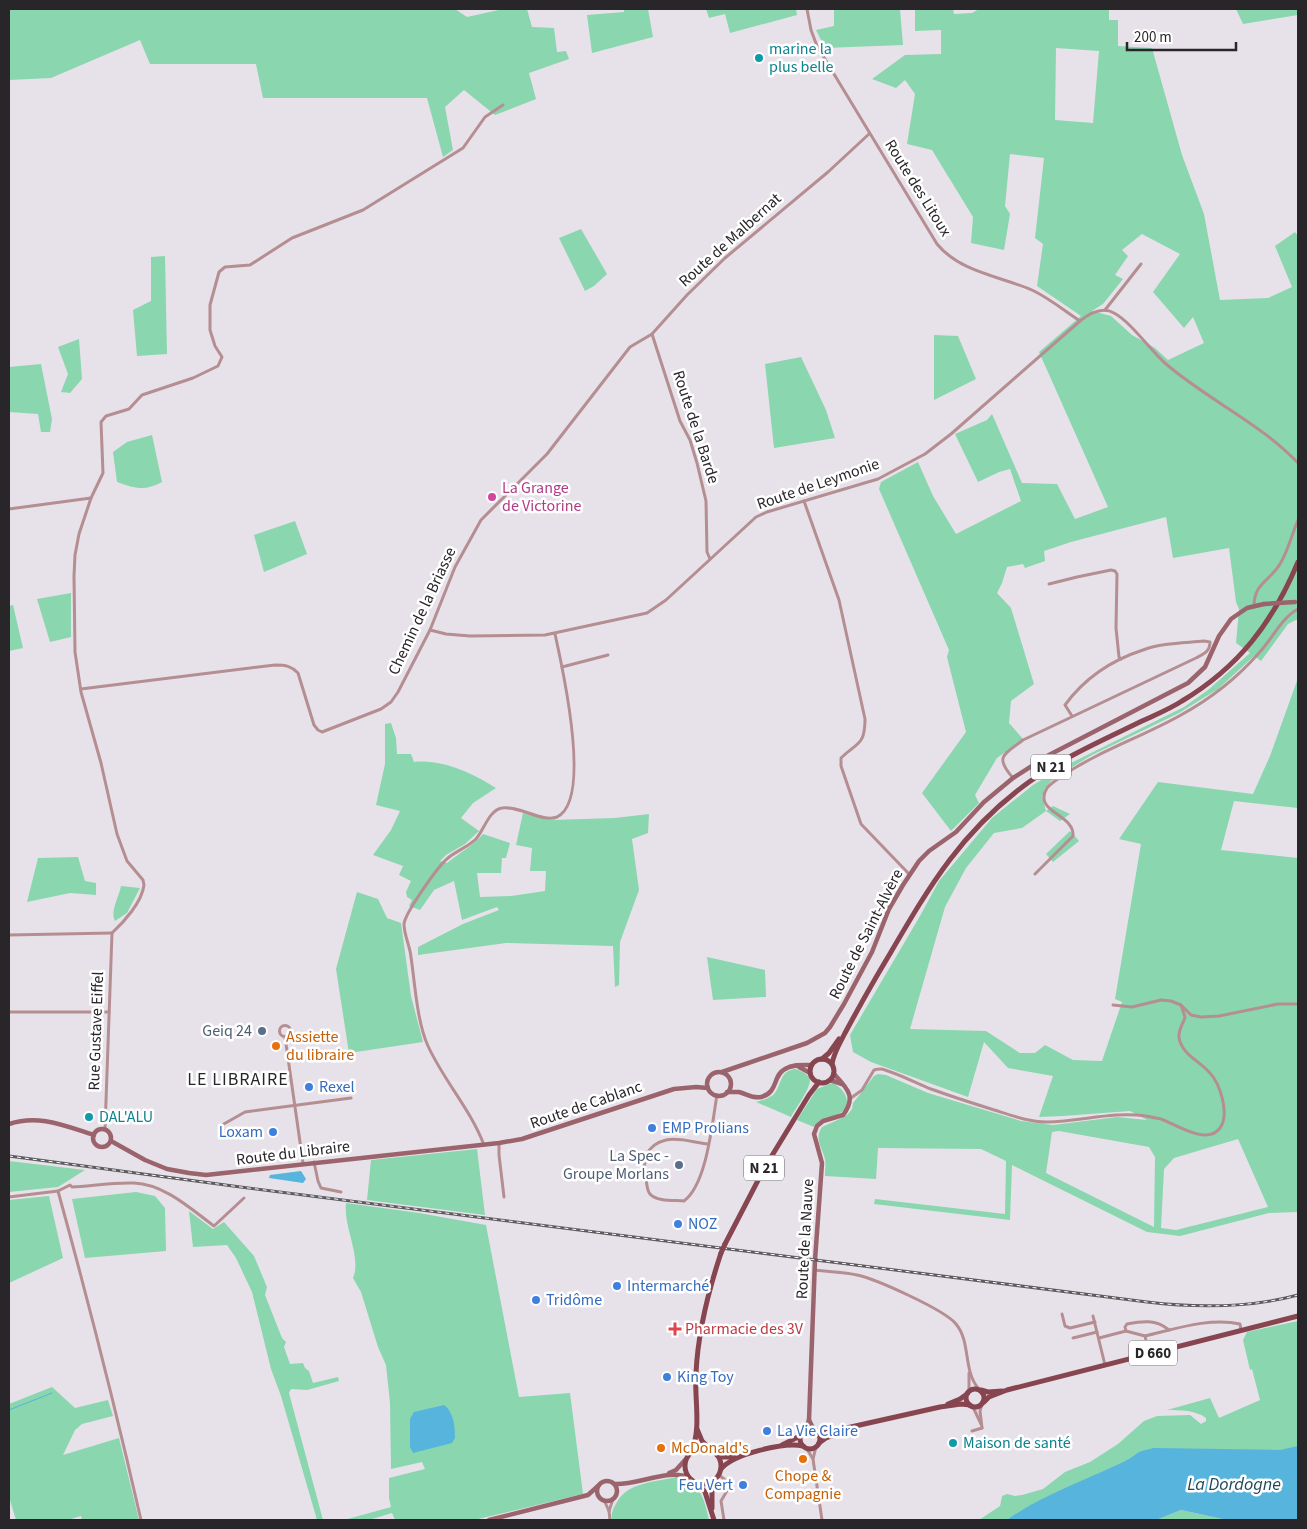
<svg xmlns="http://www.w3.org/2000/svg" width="1307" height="1529" font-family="'Source Sans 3',sans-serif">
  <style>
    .green { fill: #8ad6af; fill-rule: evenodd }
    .water { fill: #56b4dd }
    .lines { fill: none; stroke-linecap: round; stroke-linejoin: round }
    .stream { stroke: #56b4dd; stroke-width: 1 }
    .street { stroke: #b58e92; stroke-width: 3 }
    .secondary { stroke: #9b646c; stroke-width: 4.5 }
    .primary { stroke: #874550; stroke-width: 5 }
    .rail-casing { stroke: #5e5b5f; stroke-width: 3 }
    .rail { stroke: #fff; stroke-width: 1; stroke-dasharray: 4; stroke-linecap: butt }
    .secondary-bridge { stroke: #9b646c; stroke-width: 4.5 }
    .primary-bridge { stroke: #874550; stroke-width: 5 }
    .culture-dot { fill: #0f9aa8; stroke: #fff; stroke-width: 2 }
    .hotel-dot { fill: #d1479c; stroke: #fff; stroke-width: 2 }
    .service-dot { fill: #5c6f8a; stroke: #fff; stroke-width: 2 }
    .food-dot { fill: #e8710a; stroke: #fff; stroke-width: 2 }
    .shop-dot { fill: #3f7fe0; stroke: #fff; stroke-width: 2 }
    .health-dot { fill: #e0444e; stroke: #fff; stroke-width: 2 }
    .labels { text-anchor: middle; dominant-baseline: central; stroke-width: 5; stroke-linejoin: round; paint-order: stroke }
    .shield { fill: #fff; stroke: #686769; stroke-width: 1 }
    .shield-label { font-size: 15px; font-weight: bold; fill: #282629 }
    .culture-label { font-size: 16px; fill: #0d838f; stroke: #fff; text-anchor: start }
    .street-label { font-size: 16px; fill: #282629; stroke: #fff }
    .hotel-label { font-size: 16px; fill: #b23c85; stroke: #fff; text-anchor: start }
    .service-label { font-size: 16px; fill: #4e5e75; stroke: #fff; text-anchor: end }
    .food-label { font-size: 16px; fill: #c56008; stroke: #fff; text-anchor: start }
    .shop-label { font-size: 16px; fill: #366cbe; stroke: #fff; text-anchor: start }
    .health-label { font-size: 16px; fill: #be3a42; stroke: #fff; text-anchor: start }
    .neighbourhood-label { font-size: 18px; letter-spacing: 1px; fill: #282629; stroke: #fff }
    .water-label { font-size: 18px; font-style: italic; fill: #21495b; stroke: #fff }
  </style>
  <rect width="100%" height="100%" fill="#e7e2ea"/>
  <!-- green -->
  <g class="green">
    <path d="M9 9H455L467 17 503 9H527L532 27 554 28 557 52 566 51 569 59 529 73 536 99 495 115 464 90 445 107 453 150 443 157 427 98H263L256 64H150L140 40 51 78 9 80Z"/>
    <path d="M624 9H648L653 37 592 53 587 15 624 12Z"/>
    <path d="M706 9H796L797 15 730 33 725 14 709 18Z"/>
    <path d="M834 9H900L903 45 825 48 816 30 834 26Z"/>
    <path d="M915 9H953L954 14 972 13 979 9H1109V20H1118V46L1152 48 1182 155 1204 214 1220 300 1268 298 1292 287 1275 246 1295 232 1298 236V619L1288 624 1261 661 1254 656 1218 689 1179 713 1092 755 1054 778 1045 788 1042 797 1046 811 1053 806 1070 814 1060 821 1046 811 1022 828 994 833 966 868 945 907 910 1029 986 1031 1020 1053H1035L1045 1045 1073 1060 1102 1061 1122 1002 1115 999 1141 844 1119 839 1158 782 1253 794 1270 756 1298 678V808L1234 801 1221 850 1298 858V1212L1269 1213 1180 1236 1147 1232 1012 1165 1010 1220 874 1204 875 1199 1005 1214 1006 1161 981 1149 878 1148 876 1179 825 1176C825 1171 826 1164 825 1159 822 1147 814 1139 822 1127L842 1118 848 1114 852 1109 853 1103 857 1098 874 1076 878 1074 886 1075 928 1093 1021 1121 1053 1125 1117 1117 1147 1120 1130 1111 1063 1116 1039 1117 1053 1076 1008 1068 984 1042 968 1097 871 1062 853 1052 850 1035 920 916 939 881 992 818 1033 785 1069 764 1184 707 1208 690 1250 653 1236 643 1239 609 1236 602 1229 548 1173 558 1166 517 1071 542 1044 551 1045 561 1025 568 1023 564 1007 567 1002 583 997 593 1011 608 1034 684 1011 701 1009 723 1023 739 997 758 975 795 979 803 951 831 922 793 966 732 947 657 949 650 879 489 881 482 918 462 933 496 956 534 1021 501 1010 469 999 472 978 482 955 434 987 420 992 414 1022 483 1057 484 1075 519 1108 507 1039 352 1081 316 1037 286 1043 244 1035 238 1044 158 1010 154 1005 206 1010 214 1004 250 971 243 973 217 932 150 907 144 915 94 905 80 896 88 872 79 905 55 941 54V30L915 31ZM1056 48 1099 51 1093 123 1055 120ZM1142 234 1180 254 1153 292 1184 328 1193 317 1204 343 1168 360 1155 348 1132 335 1111 316 1092 311 1103 304 1123 279 1115 275 1128 256 1122 250ZM1059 1131 1149 1147 1155 1157 1154 1227 1046 1173 1052 1132ZM1238 1139 1268 1207 1176 1230 1161 1228 1164 1169 1174 1158Z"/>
    <path d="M1236 9H1298V15L1243 24Z"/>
    <path d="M581 229 607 274 594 286 585 291 559 238Z"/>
    <path d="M165 256 167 354 137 356 133 310 151 301V257Z"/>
    <path d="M934 335 958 336 976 379 934 400Z"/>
    <path d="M79 339 82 379 70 393 61 392 68 374 58 347Z"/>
    <path d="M801 357 826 410 835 438 774 448 765 364Z"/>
    <path d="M41 364 52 419 50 432H41L38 414 9 412V367Z"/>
    <path d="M152 435 162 482C145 491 136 489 117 482L113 452 127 442Z"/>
    <path d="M295 521 307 554 264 572 254 535Z"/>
    <path d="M71 593V637L50 642 37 599Z"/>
    <path d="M13 605 23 648 9 651V606Z"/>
    <path d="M391 723 396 738 397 754H411L414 762C443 759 472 773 496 788L473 803 461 818 479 831 465 844 446 855 440 861 447 863C459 853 473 846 483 834L510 843 506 858H502L501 873H477L480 897 511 896 545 891 546 871H530L532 848 516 845 523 813 551 820 615 818 649 814 648 833 632 839 639 890 620 942 619 985 615 987 613 946 506 943 418 955V947L463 924 499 910 497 907 462 920 454 881 434 890 420 910 409 906 412 900 407 897 406 892 411 881 399 875 403 866 373 855 391 830 400 811 376 805 385 764V724Z"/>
    <path d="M1070 831 1079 841 1053 862 1046 854Z"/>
    <path d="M78 857 85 881 96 883V895L70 893 27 902 38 858Z"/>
    <path d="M121 886 140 888 127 913 115 921C110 911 119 897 121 886Z"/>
    <path d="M357 892 378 899 387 918 401 923 411 996 423 1042 349 1053 336 969Z"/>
    <path d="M707 957 765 970 766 997 713 1000Z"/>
    <path d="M795 1069C799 1070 806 1073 809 1077 814 1085 795 1109 791 1117L756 1102C763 1100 771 1098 775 1093 782 1083 780 1071 795 1069Z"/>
    <path d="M832 1083C845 1088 855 1106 838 1114 827 1119 823 1115 814 1127L797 1120 817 1089Z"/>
    <path d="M477 1149 485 1215 367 1200 371 1160Z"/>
    <path d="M9 1161 85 1170 58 1187 9 1192Z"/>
    <path d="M136 1192 155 1196 165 1208 166 1251 85 1258 72 1199Z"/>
    <path d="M49 1196 63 1258 9 1283V1200Z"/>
    <path d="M346 1203 419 1213 486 1225 519 1397 570 1393 583 1494 474 1520H395L392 1513 369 1520H344L391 1507 389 1498V1478L425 1469 422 1462 391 1469 390 1403 386 1365 378 1347 361 1292 353 1278C362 1258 343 1226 346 1203Z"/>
    <path d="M189 1211 213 1229 224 1222 254 1256 267 1287 265 1295 282 1338 286 1342 284 1347 290 1364 303 1363 305 1368 309 1371 313 1383 338 1377 339 1381 307 1390 291 1389 289 1393 323 1520H317L281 1396 271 1369 252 1292 236 1258 227 1245 193 1247Z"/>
    <path d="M1298 1321V1451L1021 1520H979L1000 1506 1002 1496 1007 1494 1015 1496 1022 1495 1043 1489 1065 1472 1090 1462 1118 1444 1144 1421 1157 1416 1190 1415 1201 1424 1206 1421V1418C1196 1410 1179 1410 1167 1410L1210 1398 1219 1418 1260 1400 1252 1369 1250 1370 1243 1340 1247 1332Z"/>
    <path d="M52 1387 75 1408 108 1400 113 1416 82 1424 75 1430 63 1455 119 1438 139 1520H82L81 1516 68 1520H16L9 1497V1404Z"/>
    <path d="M676 1477C701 1483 704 1498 709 1520H612C611 1512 613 1509 617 1502 628 1482 656 1482 676 1477Z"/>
    <path d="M1181 1510 1227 1520H1270H1156Z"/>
  </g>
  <!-- water -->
  <g class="water">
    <path d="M301 1171 306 1179 303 1183 269 1178 270 1175Z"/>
    <path d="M444 1405C454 1412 455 1428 455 1438L452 1443 413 1453 410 1447V1419L414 1412Z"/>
    <path d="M1298 1446V1520H1227L1181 1510 1156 1520H1007C1042 1495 1081 1482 1119 1464 1128 1460 1132 1457 1139 1452 1143 1450 1150 1449 1154 1448L1280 1450Z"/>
  </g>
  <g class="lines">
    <!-- stream -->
    <path class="stream" d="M9 1410 52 1393"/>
    <!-- street -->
    <g class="street">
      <path d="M807 9 811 30 817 46 937 244C961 273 1001 276 1034 291 1050 299 1065 311 1080 321"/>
      <path d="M1105 310 1141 264"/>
      <path d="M652 334 680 421 690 440 697 463 706 501 707 552 710 559"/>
      <path d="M804 501 839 600 865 719C865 746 857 742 841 758V766L861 824 910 875"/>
      <path d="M9 509 91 498"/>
      <path d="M1049 584 1077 577 1111 570 1115 571 1117 574 1116 628 1119 657 1121 659"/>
      <path d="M1254 606C1254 583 1270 581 1280 564 1288 551 1292 534 1298 520"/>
      <path d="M430 630 446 634 470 636 545 635 647 613 666 600 756 517 767 512 878 479 925 454 951 434 1080 321C1090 313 1102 306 1114 313 1131 322 1151 351 1166 364 1208 400 1260 423 1298 463"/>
      <path d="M562 667 608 655"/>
      <path d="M81 689 275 665C286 665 291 666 298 673L314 725 318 730 322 732 381 709 391 702 398 692 430 630 455 567 481 520 547 454 630 347 652 334 687 295 725 258 828 172 869 134"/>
      <path d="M1013 778C994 756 1004 755 1023 740L1196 658C1203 654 1210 652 1210 642L1204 641C1184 643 1161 643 1143 650 1112 660 1084 679 1065 705L1072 716"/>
      <path d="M1035 874 1073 836C1075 814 1032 812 1047 788 1051 783 1058 779 1062 776 1099 751 1142 737 1181 715 1210 699 1236 679 1258 654 1271 641 1282 617 1298 609"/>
      <path d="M112 933C124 922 142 902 144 885L143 880 127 861 117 834 101 763 81 692 75 652 74 576 75 555 79 534 91 498 103 473 101 422 106 416 129 409 142 395 193 378 218 366 222 357 215 346 210 330V305L219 272 225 267 250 265 292 238 363 210 463 148 485 117 503 105"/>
      <path d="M9 935 112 933"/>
      <path d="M1113 1005 1132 1007 1161 1000 1171 1001 1181 1005 1191 1015 1201 1017 1219 1016 1278 1004H1298"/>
      <path d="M9 1012H109"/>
      <circle cx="285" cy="1031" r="5.5"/>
      <path d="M285 1037 303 1163"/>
      <path d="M851 1098 862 1090 874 1070C878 1069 881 1068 885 1070 901 1075 916 1083 931 1089 950 1096 969 1102 988 1108 1008 1114 1027 1122 1047 1122 1081 1122 1111 1111 1146 1116 1150 1117 1156 1118 1161 1119 1175 1124 1207 1146 1220 1128 1230 1114 1220 1083 1209 1072 1199 1061 1182 1054 1179 1038 1178 1029 1183 1025 1185 1017L1181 1005"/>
      <path d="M222 1125 245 1112 351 1098"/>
      <path d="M105 1129 112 933"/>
      <path d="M499 1143V1155L504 1197"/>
      <path d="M708 1144C695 1143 679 1137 666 1140 645 1145 642 1162 646 1180 647 1184 647 1191 650 1194 657 1202 675 1200 684 1201 707 1184 712 1123 717 1095"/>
      <path d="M484 1145C471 1110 444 1081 428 1046 417 1022 415 984 411 957 410 946 404 935 404 924 405 913 438 866 448 858 456 851 468 847 476 839 484 830 489 810 502 808 518 805 543 823 557 817 593 800 562 666 555 634"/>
      <path d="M314 1162 318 1181 321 1188 341 1192"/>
      <path d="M58 1191C88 1300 116 1410 141 1520"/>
      <path d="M9 1197 58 1191 70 1185 72 1187C91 1186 115 1182 134 1183 164 1184 191 1209 214 1226L244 1198"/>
      <path d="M815 1270C829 1272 844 1272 857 1275 876 1279 945 1310 956 1324 971 1342 963 1370 978 1388"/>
      <path d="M1062 1314 1065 1326 1070 1328 1095 1322"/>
      <path d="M1093 1316 1105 1365"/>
      <path d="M1126 1331 1125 1327 1127 1324C1142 1321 1156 1319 1169 1330"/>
      <path d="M1145 1336C1175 1329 1210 1317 1240 1324L1241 1330"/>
      <path d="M1073 1338 1097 1332"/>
      <path d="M1099 1338 1126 1331 1145 1336 1149 1354"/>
      <path d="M969 1391V1373"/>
      <path d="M982 1404 980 1411 982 1428"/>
      <path d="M973 1407 981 1424"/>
      <path d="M972 1431 982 1428"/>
      <path d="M816 1447 813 1459 822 1520"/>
      <path d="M807 1449 813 1459"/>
      <path d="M719 1475 729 1483 728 1489 721 1501 724 1520"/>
      <path d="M604 1500 609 1511 610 1520"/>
      <path d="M609 1511 613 1499"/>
    </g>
    <!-- secondary -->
    <g class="secondary">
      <path d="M799 1067 810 1073"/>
      <path d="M722 1072 807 1043 825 1033 830 1027 844 1004 872 952 889 909 903 885 919 861 929 851 956 832 984 802 1013 778 1049 755 1188 683 1205 667 1219 636 1231 619 1247 608 1264 604"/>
      <circle cx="719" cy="1084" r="12"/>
      <path d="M830 1080 842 1084"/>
      <path d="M727 1092C731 1092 735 1092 739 1092 747 1094 753 1099 761 1097 779 1092 772 1076 785 1069 793 1064 803 1065 812 1065"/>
      <path d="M9 1124C39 1114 65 1126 94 1135"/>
      <circle cx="102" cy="1138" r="9"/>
      <path d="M111 1141 145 1160 167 1169 189 1173 206 1175 499 1143 522 1139 674 1089 696 1087 708 1088"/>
      <path d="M809 1420 814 1430"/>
      <path d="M805 1430 809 1420 815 1260 822 1163 814 1134 817 1126 823 1121 843 1115C857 1097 847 1088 834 1074"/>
      <path d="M669 1473 676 1470 685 1460"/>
      <circle cx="607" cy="1491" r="10"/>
      <path d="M615 1484C638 1485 670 1468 689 1478"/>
      <path d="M489 1520 588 1495 598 1486"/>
    </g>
    <!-- primary -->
    <g class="primary">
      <circle cx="822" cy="1071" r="12"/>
      <path d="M822 1059 829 1053 839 1039"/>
      <path d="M832 1064C834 1052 840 1043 845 1033 859 1007 873 982 888 957 929 887 961 831 1029 782 1064 757 1103 740 1142 721 1155 715 1170 709 1182 701 1239 667 1273 622 1298 562"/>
      <path d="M725 1244 765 1167 809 1095 819 1082"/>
      <circle cx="975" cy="1398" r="9"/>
      <path d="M981 1390 988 1392 1002 1391"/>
      <path d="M984 1402 989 1397 1007 1390 1298 1316"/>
      <path d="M948 1404 960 1399 967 1394"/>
      <circle cx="810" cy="1439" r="10"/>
      <path d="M697 1429 702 1441 710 1449"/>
      <path d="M817 1431 824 1433 833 1431 940 1407 961 1404 970 1405"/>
      <path d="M819 1443 826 1438 844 1432"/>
      <path d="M782 1445 800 1436"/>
      <circle cx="703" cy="1466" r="18"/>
      <path d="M691 1452C702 1429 694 1398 696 1373 698 1331 708 1292 721 1253"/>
      <path d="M717 1455 723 1457H738"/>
      <path d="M721 1469C733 1454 784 1442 803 1446"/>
      <path d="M698 1484 705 1492 714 1520"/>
      <path d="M712 1508V1485L714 1480"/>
    </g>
    <!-- rail casing -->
    <g class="rail-casing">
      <path id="rail" d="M9 1156 233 1186 1147 1302C1197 1308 1249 1308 1298 1295"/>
    </g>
    <!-- rail -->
    <use href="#rail" class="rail"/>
    <!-- secondary-bridge -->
    <path class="secondary-bridge" d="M1264 604 1295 602"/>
    <!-- primary-bridge -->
    <path class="primary-bridge" d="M721 1253 725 1244"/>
  </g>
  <!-- markers -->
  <g class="culture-dot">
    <circle cx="759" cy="58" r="5"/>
    <circle cx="89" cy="1117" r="5"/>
    <circle cx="953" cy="1443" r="5"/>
  </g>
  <circle class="hotel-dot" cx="492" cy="497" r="5"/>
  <g class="service-dot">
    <circle cx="262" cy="1031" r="5"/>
    <circle cx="679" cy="1165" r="5"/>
  </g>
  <g class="food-dot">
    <circle cx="276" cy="1046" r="5"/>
    <circle cx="661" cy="1448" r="5"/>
    <circle cx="803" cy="1459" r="5"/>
  </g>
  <g class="shop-dot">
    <circle cx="309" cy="1087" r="5"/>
    <circle cx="652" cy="1128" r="5"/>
    <circle cx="273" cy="1132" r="5"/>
    <circle cx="678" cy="1224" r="5"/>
    <circle cx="617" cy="1286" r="5"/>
    <circle cx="536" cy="1300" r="5"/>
    <circle cx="667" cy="1377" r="5"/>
    <circle cx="767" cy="1431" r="5"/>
    <circle cx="743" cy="1485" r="5"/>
  </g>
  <path class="health-dot" d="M672.5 1321.5h5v5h5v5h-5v5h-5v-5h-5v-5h5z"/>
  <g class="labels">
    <!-- shield labels -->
    <g class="shield">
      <rect x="1031" y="754.5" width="40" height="25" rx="4"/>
      <rect x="744" y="1155.5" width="40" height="25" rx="4"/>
      <rect x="1129" y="1340.5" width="48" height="25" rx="4"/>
    </g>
    <g class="shield-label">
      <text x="1051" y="767">N 21</text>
      <text x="764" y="1168">N 21</text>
      <text x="1153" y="1353">D 660</text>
    </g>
    <!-- culture labels -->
    <g class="culture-label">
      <text x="769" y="49">marine la<tspan x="769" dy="18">plus belle</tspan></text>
      <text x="99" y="1117">DAL'ALU</text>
      <text x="963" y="1443">Maison de santé</text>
    </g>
    <!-- street labels -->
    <g class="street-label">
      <text transform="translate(918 188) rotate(58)">Route des Litoux</text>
      <text transform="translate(730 240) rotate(-42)">Route de Malbernat</text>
      <text transform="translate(696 427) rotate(72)">Route de la Barde</text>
      <text transform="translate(818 484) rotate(-19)">Route de Leymonie</text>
      <text transform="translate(422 611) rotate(-65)">Chemin de la Briasse</text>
      <text transform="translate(866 934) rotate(-63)">Route de Saint-Alvère</text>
      <text transform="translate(96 1031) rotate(-88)">Rue Gustave Eiffel</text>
      <text transform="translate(586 1105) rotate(-19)">Route de Cablanc</text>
      <text transform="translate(293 1153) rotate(-7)">Route du Libraire</text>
      <text transform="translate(805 1239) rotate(-87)">Route de la Nauve</text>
    </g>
    <!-- hotel labels -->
    <g class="hotel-label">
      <text x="502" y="488">La Grange<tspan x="502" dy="18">de Victorine</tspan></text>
    </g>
    <!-- service labels -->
    <g class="service-label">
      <text x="252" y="1031">Geiq 24</text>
      <text x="669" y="1156">La Spec -<tspan x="669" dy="18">Groupe Morlans</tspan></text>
    </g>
    <!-- food labels -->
    <g class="food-label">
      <text x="286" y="1037">Assiette<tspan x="286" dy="18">du libraire</tspan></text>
      <text x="671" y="1448">McDonald's</text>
      <text x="803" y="1476" text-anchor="middle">Chope &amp;<tspan x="803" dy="18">Compagnie</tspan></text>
    </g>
    <!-- shop labels -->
    <g class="shop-label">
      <text x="319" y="1087">Rexel</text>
      <text x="662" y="1128">EMP Prolians</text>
      <text x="263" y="1132" text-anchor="end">Loxam</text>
      <text x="688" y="1224">NOZ</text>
      <text x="627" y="1286">Intermarché</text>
      <text x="546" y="1300">Tridôme</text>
      <text x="677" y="1377">King Toy</text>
      <text x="777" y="1431">La Vie Claire</text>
      <text x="733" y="1485" text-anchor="end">Feu Vert</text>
    </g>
    <!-- health labels -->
    <g class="health-label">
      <text x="685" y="1329">Pharmacie des 3V</text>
    </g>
    <!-- neighbourhood labels -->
    <g class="neighbourhood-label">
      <text x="238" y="1079">LE LIBRAIRE</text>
    </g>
    <!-- water labels -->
    <g class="water-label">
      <text x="1234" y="1484">La Dordogne</text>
    </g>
  </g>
  <!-- border -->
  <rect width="1307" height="1529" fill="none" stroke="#282629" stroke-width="20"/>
  <!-- scale -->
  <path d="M1127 42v8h109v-8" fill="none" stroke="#282629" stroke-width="2.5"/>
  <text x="1134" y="42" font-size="15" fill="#282629" stroke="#ffffff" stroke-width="4" paint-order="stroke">200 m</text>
</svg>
